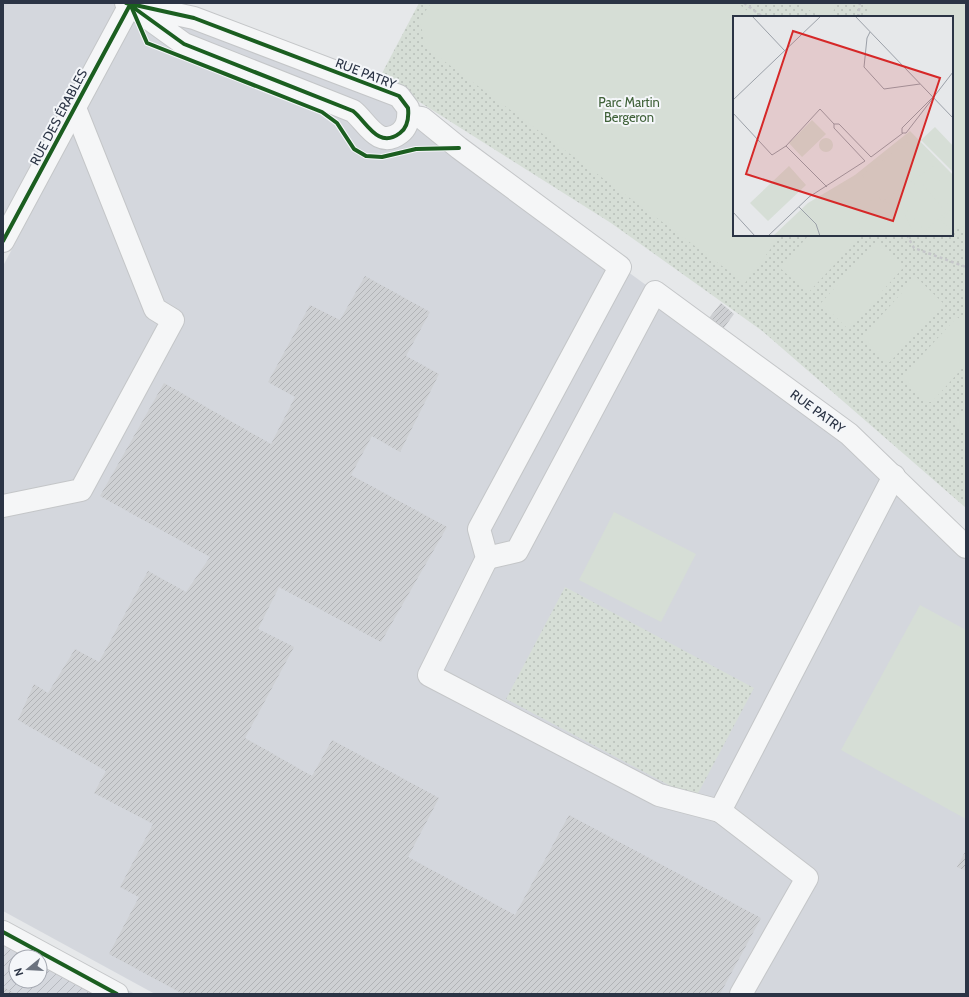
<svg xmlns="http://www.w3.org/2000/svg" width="969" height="997" font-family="Cabin,sans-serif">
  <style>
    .built { fill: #d4d7dd }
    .industrial { fill: url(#industrial-furrows); fill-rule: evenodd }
    .green { fill: url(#green-dots); fill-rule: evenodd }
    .pitch { fill: #d6ded6 }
    .building { fill: url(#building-hatch) }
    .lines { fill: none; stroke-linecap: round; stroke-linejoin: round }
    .minor-casing { stroke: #c4c6c8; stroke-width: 24 }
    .path { stroke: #c5c6ca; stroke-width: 2.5; stroke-dasharray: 3 3; stroke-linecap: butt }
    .minor { stroke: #f5f6f7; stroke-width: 22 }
    .cycleway-casing { stroke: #f4f6f9; stroke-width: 6 }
    .cycleway { stroke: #1b5e20; stroke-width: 4 }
    .labels { text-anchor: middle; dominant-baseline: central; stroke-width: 4; stroke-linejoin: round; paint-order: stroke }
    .street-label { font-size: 13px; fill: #2b3445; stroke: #f4f6f9 }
    .park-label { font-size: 13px; fill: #3f6138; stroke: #f4f6f9 }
    .inset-road { fill: none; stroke: #9ba0a8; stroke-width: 1 }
    .view { fill: #d62828; fill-opacity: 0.15; stroke: #d62828; stroke-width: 2 }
    .inset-edge { fill: none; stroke: #2b3445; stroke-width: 2 }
  </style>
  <defs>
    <pattern id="industrial-furrows" width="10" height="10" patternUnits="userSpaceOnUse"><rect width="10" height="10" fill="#d4d7dd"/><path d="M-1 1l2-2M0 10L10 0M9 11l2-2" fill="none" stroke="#b6b9bf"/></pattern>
    <pattern id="green-dots" width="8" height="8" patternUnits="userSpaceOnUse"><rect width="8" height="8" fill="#d6ded6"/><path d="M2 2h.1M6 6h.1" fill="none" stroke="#b8bfb9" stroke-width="1.8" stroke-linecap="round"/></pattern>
    <pattern id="building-hatch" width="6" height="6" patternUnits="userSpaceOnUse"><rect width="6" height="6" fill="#ced0d3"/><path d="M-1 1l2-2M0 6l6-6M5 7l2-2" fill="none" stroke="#b1b3b6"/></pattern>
  </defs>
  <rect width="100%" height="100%" fill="#e6e8ea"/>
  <!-- built -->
  <g class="built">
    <path d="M3 3H132L3 246Z"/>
    <path d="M142 4 402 106 849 434 966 534V994H155L3 911V266Z"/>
  </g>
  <!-- industrial -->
  <path class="industrial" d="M3 922 11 926 135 994H3ZM16 957H40V981H16Z"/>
  <!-- green -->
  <g class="green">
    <path d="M419 3H966V508L761 330 611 223 380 77ZM734 17H952V235H734Z"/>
    <path d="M565 587 754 688 695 799 506 699Z"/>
  </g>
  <!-- pitch -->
  <g class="pitch">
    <path d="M431 3H737L756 17H734V235H781L745 283 425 47 420 19Z"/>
    <path d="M797 3H838L830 17H821Z"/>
    <path d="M868 3H966V226L952 230V17H866Z"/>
    <path d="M809 235H862L808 293 780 268Z"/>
    <path d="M876 242 903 268 850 327H846L821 303Z"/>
    <path d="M916 277 943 303 890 362H886L861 338Z"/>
    <path d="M957 317 966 323V364L932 402H928L902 377Z"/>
    <path d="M966 407V435L953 422Z"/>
    <path d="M614 512 696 554 661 622 579 580Z"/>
    <path d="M920 605 966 630V819L841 750Z"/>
  </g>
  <!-- building -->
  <g class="building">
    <path d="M365 276 430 312 406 356 439 374 400 452 372 436 351 475 447 527 381 642 279 587 258 629 294 647 245 738 312 776 332 740 439 798 408 857 515 915 569 815 761 918 720 994H183L109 954 139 897 120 887 153 824 94 793 106 771 18 720 34 684 48 693 75 649 99 662 148 571 186 592 210 557 100 496 164 383 271 444 295 397 268 382 310 305 340 320Z"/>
    <path d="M721 303 734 314 723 329 709 318Z"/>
    <path d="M966 850V871L957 867Z"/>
    <path d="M3 987 16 994H3Z"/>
  </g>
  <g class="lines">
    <!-- minor casing -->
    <g class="minor-casing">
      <g id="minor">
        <path d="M126 3 194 18 399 96 408 108C409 118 408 127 400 133 378 150 366 121 353 111L184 44 130 5"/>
        <path d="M409 116 422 118 459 148 620 267 479 529 487 558 429 675 659 795 720 811"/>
        <path d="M3 241 131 3"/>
        <path d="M3 506 81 490 173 320 155 309 75 108"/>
        <path d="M487 558 517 551 655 292 849 434 966 547"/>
        <path d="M3 932 117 994"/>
        <path d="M741 994 807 878 720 811 894 476"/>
      </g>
    </g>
    <!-- path -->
    <g class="path">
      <path d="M744 3 763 17"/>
      <path d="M858 17 860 3"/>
      <path d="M907 235 914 248 966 267"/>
    </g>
    <!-- minor -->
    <use href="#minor" class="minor"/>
    <!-- cycleway casing -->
    <g class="cycleway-casing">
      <g id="cycleway">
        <path d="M126 3 194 18 399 96 408 108C409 118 408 127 400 133 378 150 366 121 353 111L184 44 130 5"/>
        <path d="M131 6 147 43 322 112 337 123 354 149 366 156 382 157 416 149 459 148"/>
        <path d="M3 241 131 3"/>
        <path d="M3 932 117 994"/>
      </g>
    </g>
    <!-- cycleway -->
    <use href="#cycleway" class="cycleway"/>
  </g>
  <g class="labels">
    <!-- street labels -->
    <g class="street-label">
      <text transform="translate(366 73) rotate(21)">RUE PATRY</text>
      <text transform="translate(58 117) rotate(-62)">RUE DES ÉRABLES</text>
      <text transform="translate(818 411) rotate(36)">RUE PATRY</text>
    </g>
    <!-- park labels -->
    <g class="park-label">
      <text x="629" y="102">Parc Martin<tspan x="629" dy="15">Bergeron</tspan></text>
    </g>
  </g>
  <!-- overview -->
  <g transform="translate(733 16)">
    <rect width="220" height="220" fill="#e6e8ea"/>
    <path d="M79 104 93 118 69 141 56 127ZM177 115 220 159V220H40L75 187 122 159Z" fill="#d6ded6"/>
    <path d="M202 111 220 130V156L188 124Z" fill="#d6ded6"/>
    <path d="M86 129a7 7 0 1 1 14 0a7 7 0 1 1-14 0ZM179 123H184L202 149 150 185 165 190 172 199 182 220H126L128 185 148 184 129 159ZM56 150 73 169 35 205 17 187ZM212 158H216L220 164V186L214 188 208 187 197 176ZM186 164 213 196 192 215 164 183ZM220 191V215L208 205ZM204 209 214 220H193Z" fill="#d6ded6"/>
    <path class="inset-road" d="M19 0 52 35M122 0 220 102M137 16 134 22 131 51 151 73 187 68M200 81 169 112V117H173L220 56M0 84 88 0M0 97 39 139 53 130 94 171M53 130 87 93 101 108H106L138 141 170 117M66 191 83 208 87 220M0 196 22 220M35 220 76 181 132 145 101 112V108"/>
    <path class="view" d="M60 15 207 62 160 205 13 158Z"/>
    <rect width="220" height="220" class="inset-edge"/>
  </g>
  <!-- border -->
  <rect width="969" height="997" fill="none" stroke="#2b3445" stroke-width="8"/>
  <!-- north arrow -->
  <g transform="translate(28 969) rotate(252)"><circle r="19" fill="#f4f6f9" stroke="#a4a8b1"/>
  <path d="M0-3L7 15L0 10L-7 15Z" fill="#6c737f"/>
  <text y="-6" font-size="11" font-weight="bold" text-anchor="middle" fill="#2b3445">N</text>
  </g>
</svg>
